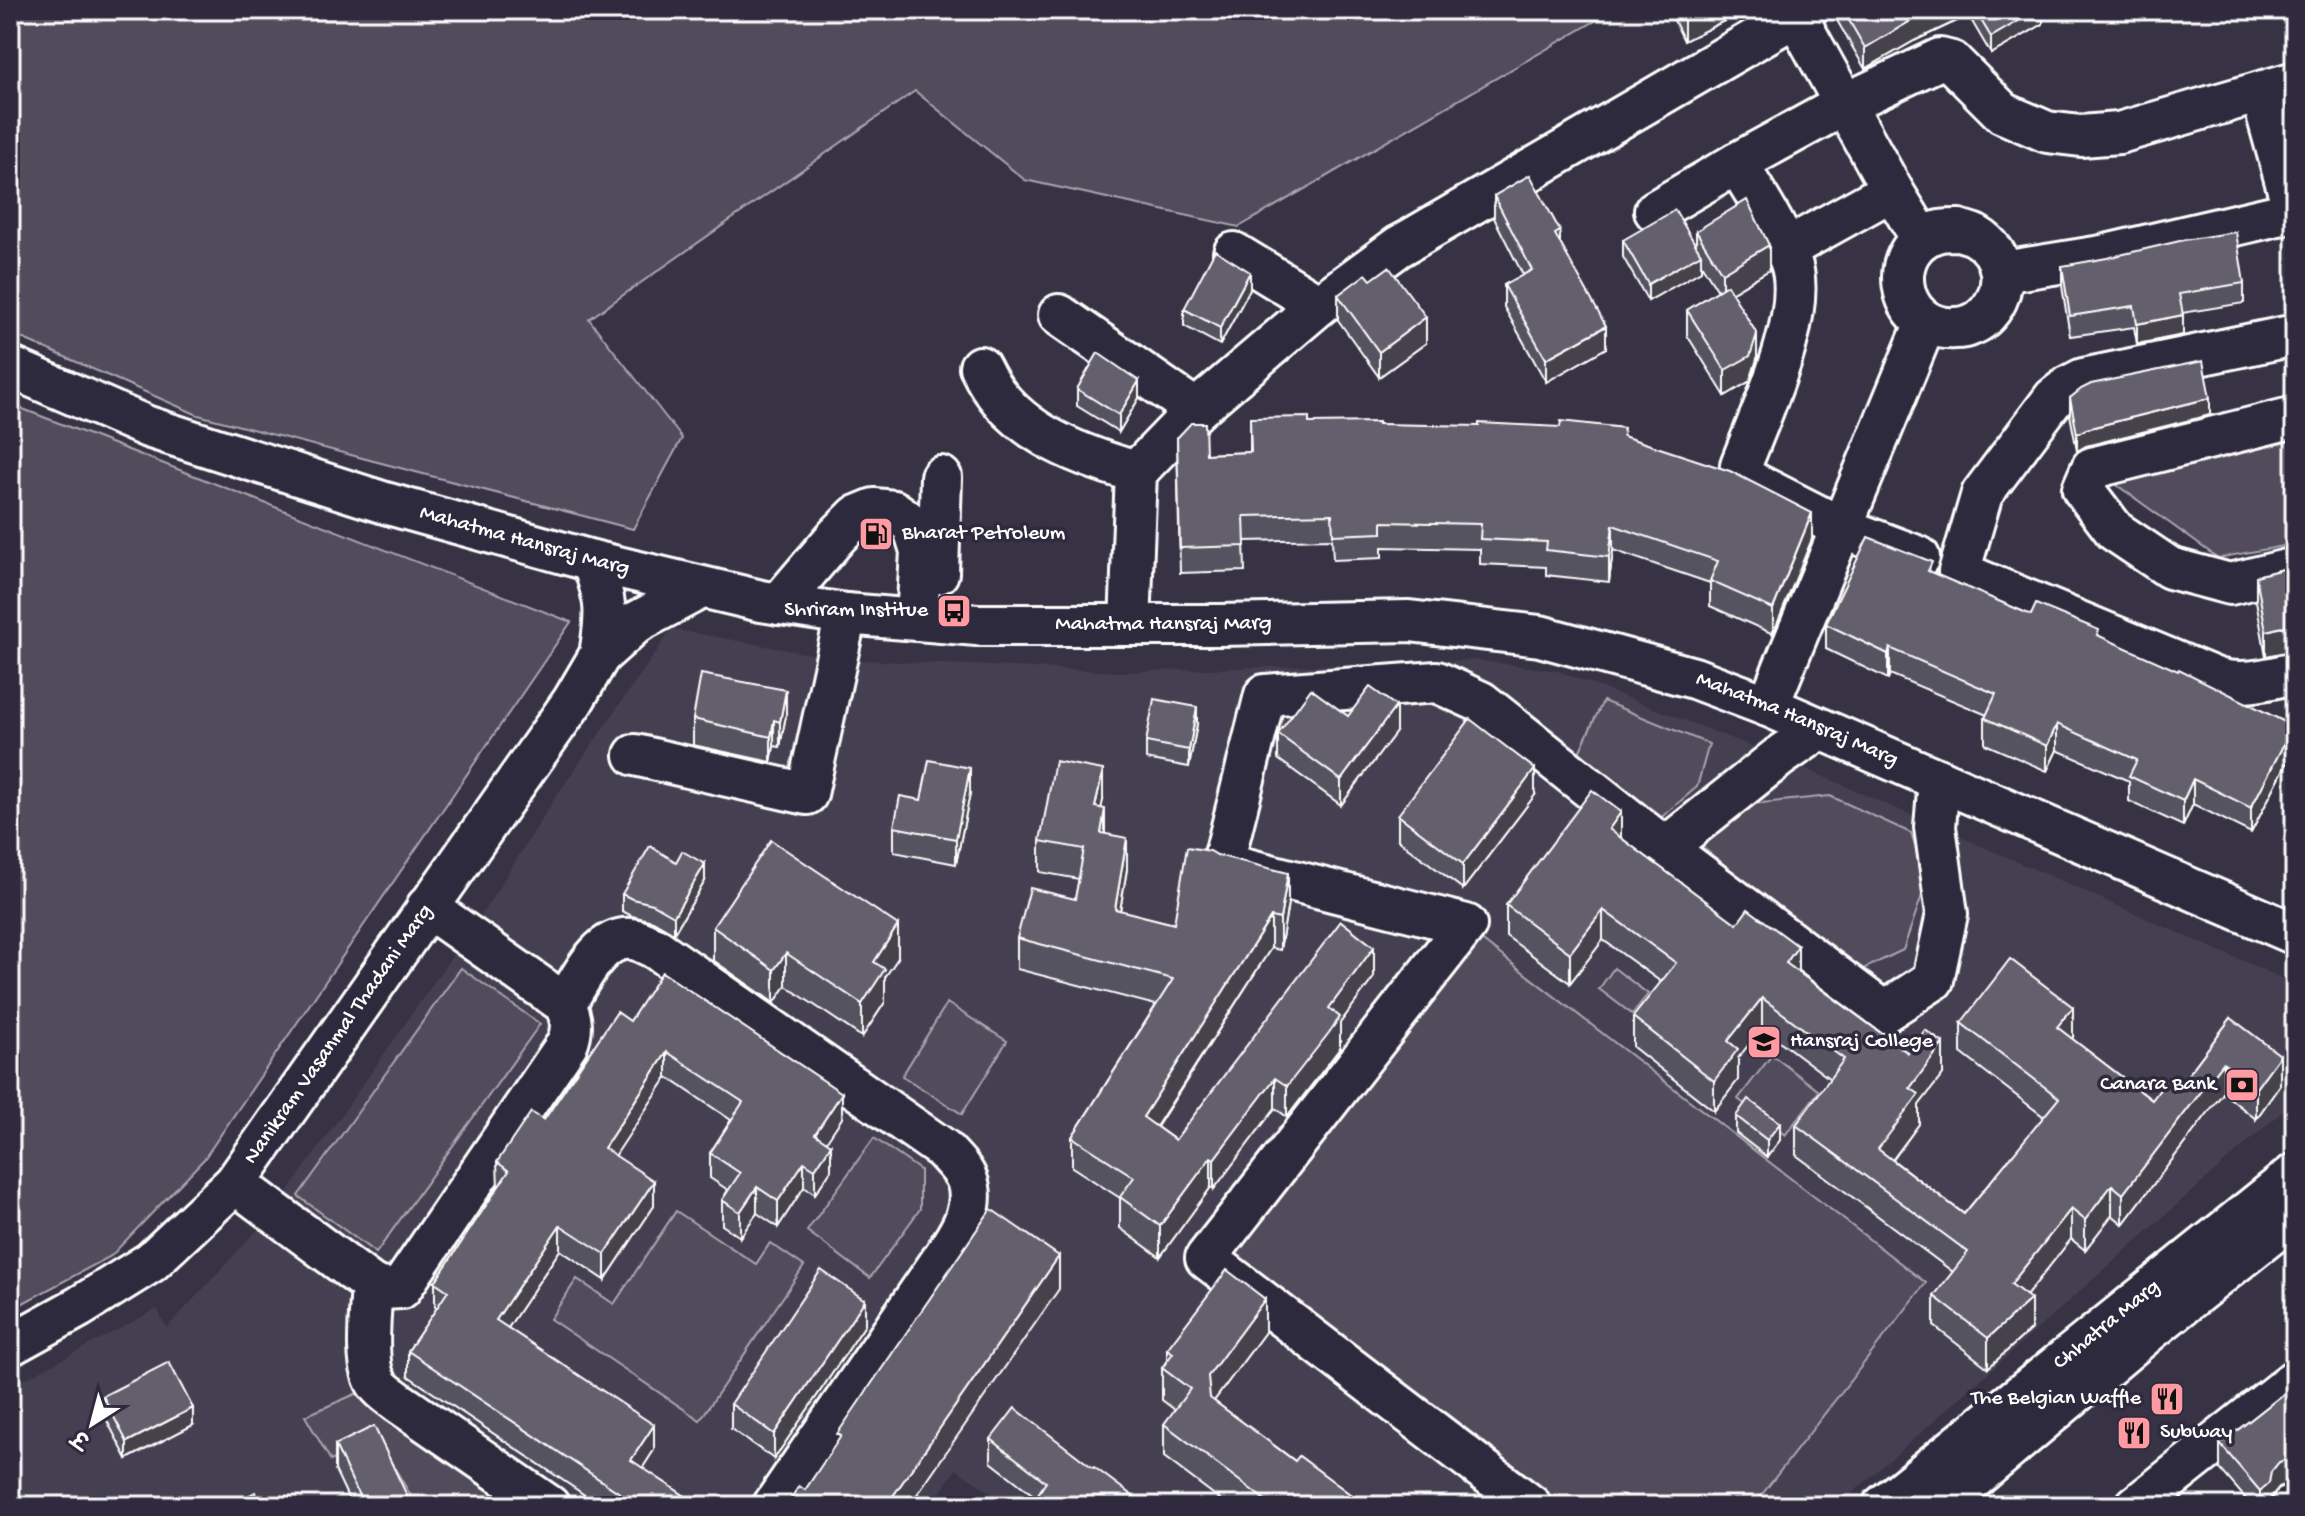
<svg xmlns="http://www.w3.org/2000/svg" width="2305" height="1516" font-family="'Gochi Hand','Playpen Sans Deva',sans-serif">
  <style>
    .built { fill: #444051 }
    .green { fill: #514c5c; stroke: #a8a6ae; stroke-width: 2 }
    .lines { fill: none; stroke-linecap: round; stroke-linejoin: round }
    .minor-casing { stroke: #fff; stroke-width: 46 }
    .minor { stroke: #2f2a3d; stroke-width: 40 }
    .wall { fill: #55525e; stroke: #fff; stroke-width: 2 }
    .shaded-wall { fill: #45424c; stroke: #fff; stroke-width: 2 }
    .building { fill: #635f6d; stroke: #fff; stroke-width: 2 }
    .labels { text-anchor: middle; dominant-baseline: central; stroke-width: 7; stroke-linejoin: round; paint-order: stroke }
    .poi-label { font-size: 22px; fill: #fff; stroke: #2f2a3d; text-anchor: start }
    .street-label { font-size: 22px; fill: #fff; stroke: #2f2a3d }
  </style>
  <rect width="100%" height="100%" fill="#373345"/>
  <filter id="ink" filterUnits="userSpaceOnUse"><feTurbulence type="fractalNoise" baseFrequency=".0125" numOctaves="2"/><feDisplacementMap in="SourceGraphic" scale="16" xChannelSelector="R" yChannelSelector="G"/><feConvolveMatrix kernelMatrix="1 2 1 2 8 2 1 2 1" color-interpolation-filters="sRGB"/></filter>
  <g filter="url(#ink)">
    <!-- built -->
    <path class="built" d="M672 629 837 659 1121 672 1476 660 1558 671 1779 757 2295 984V1100L1838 1506H1011L956 1469 931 1506H10V1387L157 1309 167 1328 274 1212 489 903 557 795Z"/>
    <!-- green -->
    <g class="green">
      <path d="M10 10H1614L1239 227 1025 180 915 91 589 319 682 438 633 529 198 415 10 333Z"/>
      <path d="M10 404 571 622 204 1159 111 1256 10 1310Z"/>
      <path d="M2295 419V544L2218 558 2082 460Z"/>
      <path d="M1603 701 1709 744 1697 787 1657 821 1576 759Z"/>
      <path d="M1830 796 1911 833 1926 884 1903 950 1857 972 1701 846 1752 804Z"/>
      <path d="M1475 935 1926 1283 1753 1506H1552L1227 1256Z"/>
      <path d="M461 968 540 1024 376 1253 298 1196Z"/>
      <path d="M1614 968 1648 994 1632 1014 1599 989Z"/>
      <path d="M947 1003 1007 1041 962 1114 902 1076Z"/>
      <path d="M1772 1055 1819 1091 1785 1135 1738 1099Z"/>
      <path d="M874 1138 920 1170V1209L870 1278 807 1231Z"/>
      <path d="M676 1211 756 1264 770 1243 804 1266 700 1420 550 1319 577 1279 614 1304Z"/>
      <path d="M367 1389 508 1495 489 1506H417L375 1435 331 1461 305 1416Z"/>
    </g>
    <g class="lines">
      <!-- minor casing -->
      <g class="minor-casing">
        <g id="minor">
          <path d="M1793 10 1892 190 1922 239"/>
          <path d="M2261 92 2294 212"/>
          <path d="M1737 163 1845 104 1940 59 1952 62 2003 113 2047 132 2081 136 2119 133 2295 82"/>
          <path d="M1655 211 1737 163C1754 192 1779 229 1790 260 1810 311 1760 415 1741 465L1740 474 1744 478 1842 528 1919 557"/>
          <path d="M1959 230C1964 232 1971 233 1976 236 2006 253 2009 290 1987 314 1979 323 1967 328 1955 328 1895 332 1883 244 1940 231 1946 230 1953 230 1959 230Z"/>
          <path d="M1786 249 1892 190"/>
          <path d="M1234 253 1319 305"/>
          <path d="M2003 272 2102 256 2295 211"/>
          <path d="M1059 315 1196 410"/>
          <path d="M2295 335 2083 379 2068 387 2054 398 1982 494 1959 572 2217 679C2244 686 2268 679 2295 673"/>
          <path id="s1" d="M10 367 148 427 385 503 592 561 761 601 846 614 977 625H1219L1409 621 1540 636 1694 678 1768 706 2295 934"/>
          <path d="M980 367C1009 430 1074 454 1136 472L1196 410 1319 305 1398 247 1806 10"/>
          <path d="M2295 417 2092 468 2083 489 2115 531 2170 568 2230 584 2295 568"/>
          <path d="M592 561C607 602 607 612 600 655"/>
          <path d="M938 573 941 477"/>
          <path d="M779 604 837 536 857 516 874 509 894 511 913 525 921 551 917 620"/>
          <path d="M1130 625 1136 472"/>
          <path d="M1768 706 1926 322"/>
          <path d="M635 755 807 794 846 614"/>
          <path d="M1665 848 1779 757 1820 729"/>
          <path d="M565 1004C580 981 598 936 631 939 638 939 648 945 655 948L943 1149C951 1158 963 1169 967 1180 978 1211 955 1239 939 1264L773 1506"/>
          <path d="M235 1183 372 1285 383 1289 401 1288 567 1044C573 1029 572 1019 565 1004L427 907"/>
          <path d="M372 1285C371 1310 363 1366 378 1385 383 1392 392 1397 398 1402L549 1506"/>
          <path id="s2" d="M10 1345 79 1307 151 1262 235 1183 573 701 600 655 637 622 701 588"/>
          <path d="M1531 1506 1206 1258 1466 925 1223 863 1265 695 1437 682 1481 702 1665 848 1884 1012 1933 980 1947 914 1935 827 1939 780"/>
          <path id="s3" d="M1883 1506 2295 1174"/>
          <path d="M1941 1506 2153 1328 2295 1215"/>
          <path d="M2136 1506 2295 1380"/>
          <path d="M2292 1506 2295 1504"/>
        </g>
      </g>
      <!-- minor -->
      <use href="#minor" class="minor"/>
    </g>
    <!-- wall -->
    <g class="wall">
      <path d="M1669 10H1746L1684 41Z"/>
      <path d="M1831 10H1963V18L1914 41 1865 69Z"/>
      <path d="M1970 10H2043V24L1991 54 1970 18Z"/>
      <path d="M1494 196 1560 243 1606 348 1546 382 1504 307V285L1523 275 1494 218Z"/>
      <path d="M1696 231 1769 270 1731 293 1757 359 1750 381 1725 396 1687 335V310L1718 291 1701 264V271L1648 301 1623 257V240L1696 246Z"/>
      <path d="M2062 266 2244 283V303L2182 313 2183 335 2137 344 2134 327 2070 336 2062 286Z"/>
      <path d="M1250 289 1220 345 1184 326V309Z"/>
      <path d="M1338 295 1426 343 1379 377 1338 320Z"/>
      <path d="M1077 389 1139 398 1119 432 1077 406Z"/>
      <path d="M2070 398 2210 415 2086 446 2077 451 2070 415Z"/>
      <path d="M1250 418 1309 423 1378 424 1624 436 1812 539 1773 634 1710 606V583L1613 550 1609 582 1546 575V567L1480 564V549L1382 547V558L1333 560 1332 539 1244 541 1245 571 1180 573 1177 438 1206 454 1250 452Z"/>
      <path d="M2295 566V651H2290L2266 656 2256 601V576Z"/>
      <path d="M1932 573 2031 615 2099 636 2293 751 2251 833 2193 804 2183 826 2129 801V781L2057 750 2047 771 1985 744V718L1987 715 1890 674 1888 679 1826 649V624Z"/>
      <path d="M786 715 780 747 774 746 771 762 693 745V719Z"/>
      <path d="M1348 716 1396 732 1341 805 1278 759V734Z"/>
      <path d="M1197 724 1189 767 1146 759V742Z"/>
      <path d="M970 793 956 864 894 852V827L921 800Z"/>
      <path d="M1535 795 1463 889 1398 840V815Z"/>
      <path d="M1103 800 1101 808 1105 834 1127 869 1120 911 1174 924 1288 903 1280 950 1271 948 1157 1127 1175 1140 1374 977 1340 1023V1048L1287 1117 1275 1108 1214 1189 1211 1187 1160 1257 1120 1228V1198L1072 1167V1137L1156 1005 1017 969V938L1075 899 1079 879 1040 872V841Z"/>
      <path d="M1621 838 1908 1053 1943 1074 1919 1105V1124L1893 1160 1964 1214 2044 1117 1961 1053V1023L2073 1037 2072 1039 2152 1100 2181 1084 2231 1018 2280 1085 2256 1119 2223 1093 2123 1224 2112 1215 2085 1250 2071 1239 2026 1296 2031 1329 1988 1368 1934 1326V1296L1953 1272 1796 1155V1125L1830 1079 1762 1028 1738 1058V1080L1714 1111 1633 1047V1017L1661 982 1603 940 1570 983 1506 936V905Z"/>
      <path d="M705 881 674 933 653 921 632 916 622 911V894Z"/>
      <path d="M713 927 898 958 885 977V1002L862 1037 786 986 774 1003 713 960Z"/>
      <path d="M630 1021 842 1118 826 1141 831 1170 815 1194 804 1187 778 1227 757 1213 740 1237 722 1225V1200L728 1190 710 1178V1153L731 1120 667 1077 615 1155 654 1206 605 1280 560 1250 508 1328 654 1450 642 1468 700 1506H601L408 1376V1351L437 1308 435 1307V1282L498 1188 497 1162 544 1120Z"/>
      <path d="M1736 1116 1780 1140 1767 1157 1736 1133Z"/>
      <path d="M2295 1248V1274L2294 1273Z"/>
      <path d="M865 1325 774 1459 731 1429V1404Z"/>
      <path d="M1265 1332 1214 1401 1295 1461 1366 1506H1229L1164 1457V1424L1175 1410 1162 1400V1368L1167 1360V1349Z"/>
      <path d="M2295 1385V1482L2293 1481 2279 1487 2271 1497 2269 1506H2252L2220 1469V1444Z"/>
      <path d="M103 1396 193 1425 127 1459 103 1413Z"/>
      <path d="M991 1439 1093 1468 1036 1497 991 1462Z"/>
      <path d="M335 1445 412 1506H352L335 1470Z"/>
    </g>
    <!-- shaded-wall -->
    <g class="shaded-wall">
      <path d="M1696 10H1746L1684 41V16Z"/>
      <path d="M1934 10H1963V18L1914 41 1865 69V48L1914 19Z"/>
      <path d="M2037 10H2043V24L1991 54V37Z"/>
      <path d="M1560 231V254L1555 234Z"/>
      <path d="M1769 245V270L1722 298V273Z"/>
      <path d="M1701 254V271L1648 301V284Z"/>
      <path d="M1250 272V289L1220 345V328Z"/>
      <path d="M2183 315V335L2137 344V324Z"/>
      <path d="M1426 317V343L1379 377V352Z"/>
      <path d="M1606 326V348L1546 382V359Z"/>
      <path d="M1757 334V359L1750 381 1725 396V370Z"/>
      <path d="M1139 381V398L1119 432V415Z"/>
      <path d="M2210 398V415L2086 446 2077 451V434L2086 429Z"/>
      <path d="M1812 513V539L1773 634V609Z"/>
      <path d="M1613 525V550L1609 582V557Z"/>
      <path d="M2290 625V651L2266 656V631Z"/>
      <path d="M1890 648V674L1888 679V654Z"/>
      <path d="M786 690V715L780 747V722Z"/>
      <path d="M1396 706V732L1341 805V780Z"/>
      <path d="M1197 707V724L1189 767V750Z"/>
      <path d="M774 720V746L771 762V737Z"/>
      <path d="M2057 724V750L2047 771V746Z"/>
      <path d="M2293 726V751L2251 833V808Z"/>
      <path d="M970 768V793L956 864V839Z"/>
      <path d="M1535 769V795L1463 889V864Z"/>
      <path d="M1103 770V800L1095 838V807Z"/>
      <path d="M2193 779V804L2183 826V801Z"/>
      <path d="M1105 809V840L1101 833Z"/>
      <path d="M1621 812V843L1609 829Z"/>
      <path d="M1127 838V869L1115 940V909Z"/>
      <path d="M705 864V881L674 933V916Z"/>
      <path d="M1288 873V903L1280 950V919Z"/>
      <path d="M1603 910V940L1570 983V953Z"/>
      <path d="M1271 917V948L1143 1147V1117Z"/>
      <path d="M898 925V958L885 977V1002L862 1037V1004L874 962Z"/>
      <path d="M1798 946V976L1786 963Z"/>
      <path d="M1374 947V977L1340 1023V1048L1287 1117V1086L1329 1008Z"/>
      <path d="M786 953V986L774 1003V970Z"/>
      <path d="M1762 998V1028L1738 1058V1080L1714 1111V1081L1728 1041Z"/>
      <path d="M2073 1007V1037L2057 1058V1027Z"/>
      <path d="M1943 1043V1074L1919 1105V1124L1878 1179V1149L1910 1088Z"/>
      <path d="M667 1052V1077L604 1173V1148Z"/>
      <path d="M2280 1055V1085L2256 1119V1088Z"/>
      <path d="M2223 1063V1093L2123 1224V1194Z"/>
      <path d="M1275 1078V1108L1214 1189V1159Z"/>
      <path d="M842 1093V1118L815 1159V1134Z"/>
      <path d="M1780 1123V1140L1767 1157V1140Z"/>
      <path d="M831 1145V1170L815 1194V1169Z"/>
      <path d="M1211 1157V1187L1160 1257V1226Z"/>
      <path d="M804 1162V1187L778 1227V1201Z"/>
      <path d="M654 1181V1206L605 1280V1254Z"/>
      <path d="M2112 1185V1215L2085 1250V1220Z"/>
      <path d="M757 1187V1213L740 1237V1212Z"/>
      <path d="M2071 1209V1239L2011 1315V1284Z"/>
      <path d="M560 1225V1250L496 1346V1320Z"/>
      <path d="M1059 1256V1289L909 1506H886Z"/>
      <path d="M1265 1299V1332L1208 1409V1376Z"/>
      <path d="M2031 1299V1329L1988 1368V1338Z"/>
      <path d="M865 1300V1325L774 1459V1434Z"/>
      <path d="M193 1408V1425L127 1459V1442Z"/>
      <path d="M654 1425V1450L631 1486V1460Z"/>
      <path d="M2293 1457V1481L2279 1487 2271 1497 2269 1506H2260V1491L2271 1472 2279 1462Z"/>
    </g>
    <!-- building -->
    <g class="building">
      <path d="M1682 10H1696L1684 16Z"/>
      <path d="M1843 10H1934L1914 19 1865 48Z"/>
      <path d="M1975 10H2037L1991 37Z"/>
      <path d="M1530 175 1560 231 1555 234 1606 326 1546 359 1504 285 1532 270 1494 196Z"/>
      <path d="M1747 200 1769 245 1722 273 1696 231Z"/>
      <path d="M1675 210 1701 254 1648 284 1623 240Z"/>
      <path d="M2236 232 2244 283 2179 294 2183 315 2137 324 2134 306 2070 316 2062 266 2107 258 2184 240Z"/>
      <path d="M1215 250 1250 272 1220 328 1184 309Z"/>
      <path d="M1389 267 1426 317 1379 352 1338 295 1366 274 1371 280Z"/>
      <path d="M1727 285 1757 334 1750 356 1725 370 1687 310Z"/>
      <path d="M1098 353 1139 381 1119 415 1077 389Z"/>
      <path d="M2203 361 2210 398 2086 429 2077 434 2070 398 2081 389 2091 384Z"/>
      <path d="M1309 417V423L1378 422V424L1479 426V423L1560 427 1561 421 1624 428 1623 436 1730 471 1812 513 1773 609 1710 581 1718 561 1613 525 1609 557 1546 550 1547 542 1480 539 1481 524 1382 522V533L1333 535 1332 514 1244 516 1245 546 1180 548 1177 438 1191 423H1205L1206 454 1251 452 1250 418Z"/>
      <path d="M1868 537 1922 558 1932 562 1928 571 2031 615 2036 604 2099 630 2097 635 2178 671 2179 669 2293 726 2251 808 2193 779 2183 801 2129 776 2137 760 2057 724 2047 746 1985 718 1996 694 1890 648 1888 654 1826 624Z"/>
      <path d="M2295 566V626L2290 625 2266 631 2256 576Z"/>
      <path d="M701 674 786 690 780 722 774 720 771 737 693 719Z"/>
      <path d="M1370 687 1396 706 1341 780 1278 734 1311 689 1348 716Z"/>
      <path d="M1154 699 1197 707 1189 750 1146 742Z"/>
      <path d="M1470 719 1535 769 1463 864 1398 815Z"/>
      <path d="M929 760 970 768 956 839 894 827 900 796 921 800Z"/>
      <path d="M1055 761 1103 770 1095 807 1105 809 1101 833 1127 838 1115 909 1174 924 1187 847 1210 851 1217 855 1288 873 1280 919 1271 917 1143 1117 1175 1140 1341 921 1374 947 1329 1008 1340 1017 1328 1034 1287 1086 1275 1078 1214 1159 1211 1157 1160 1226 1120 1197 1134 1177 1072 1137 1173 979 1017 938 1030 888 1075 899 1084 849 1040 841Z"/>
      <path d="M1592 790 1621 812 1609 829 1737 924 1748 909 1798 946 1786 963 1908 1053 1925 1030 1943 1043 1910 1088 1919 1094 1878 1149 1964 1214 2059 1098 1961 1023 2010 959 2073 1007 2057 1027 2152 1100 2170 1076 2181 1084 2231 1018 2280 1055 2256 1088 2223 1063 2123 1194 2112 1185 2085 1220 2071 1209 2011 1284 2031 1299 1988 1338 1934 1296 1968 1252 1796 1125 1844 1059 1762 998 1728 1041 1738 1049 1714 1081 1633 1017 1676 963 1603 910 1570 953 1506 905Z"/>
      <path d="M771 840 898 925 874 962 885 969 862 1004 786 953 774 970 713 927Z"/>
      <path d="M650 846 676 862 682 851 705 864 674 916 653 904 632 899 622 894Z"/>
      <path d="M662 972 842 1093 815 1134 831 1145 815 1169 804 1162 778 1201 757 1187 740 1212 722 1200 740 1173 710 1153 743 1102 667 1052 604 1148 654 1181 605 1254 560 1225 496 1320 654 1425 631 1460 700 1506H639L408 1351 448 1291 435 1282 509 1171 497 1162 531 1112 544 1120 617 1012 630 1021Z"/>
      <path d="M1748 1099 1780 1123 1767 1140 1736 1116Z"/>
      <path d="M991 1209 1059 1256 886 1506H786L799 1486 805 1490 841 1436 837 1434Z"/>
      <path d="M821 1270 865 1300 774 1434 731 1404Z"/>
      <path d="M1227 1270 1265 1299 1208 1376 1210 1398 1295 1461 1299 1456 1366 1506H1273L1164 1424 1190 1389 1162 1368 1173 1353 1167 1349Z"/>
      <path d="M169 1362 193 1408 127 1442 103 1396Z"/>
      <path d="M2295 1385V1457H2293L2279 1462 2271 1472 2269 1483 2260 1491 2220 1444Z"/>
      <path d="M1015 1408 1093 1468 1094 1467 1146 1506H1030L1046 1482 991 1439Z"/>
      <path d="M374 1426 412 1506H364L335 1445Z"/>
      <path d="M255 1492 263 1506H230Z"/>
      <path d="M972 1497 985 1506H966Z"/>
      <path d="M1543 1501 1550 1506H1539Z"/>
    </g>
  </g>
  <!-- icons -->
  <defs>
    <g id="fuel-square" transform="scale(1.8)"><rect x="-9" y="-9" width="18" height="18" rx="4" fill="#ff9aa2" stroke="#2f2a3d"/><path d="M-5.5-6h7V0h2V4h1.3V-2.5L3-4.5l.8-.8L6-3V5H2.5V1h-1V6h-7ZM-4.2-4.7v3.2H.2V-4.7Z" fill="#111"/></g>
    <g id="bus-square" transform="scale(1.8)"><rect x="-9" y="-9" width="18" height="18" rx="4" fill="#ff9aa2" stroke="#2f2a3d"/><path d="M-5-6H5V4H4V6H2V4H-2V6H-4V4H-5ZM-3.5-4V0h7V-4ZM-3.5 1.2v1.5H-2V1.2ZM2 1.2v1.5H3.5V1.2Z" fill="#111"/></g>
    <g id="university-square" transform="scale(1.8)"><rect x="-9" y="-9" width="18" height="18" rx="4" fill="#ff9aa2" stroke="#2f2a3d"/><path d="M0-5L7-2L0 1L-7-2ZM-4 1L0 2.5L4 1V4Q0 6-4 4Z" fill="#111"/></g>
    <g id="bank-square" transform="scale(1.8)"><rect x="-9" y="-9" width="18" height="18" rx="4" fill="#ff9aa2" stroke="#2f2a3d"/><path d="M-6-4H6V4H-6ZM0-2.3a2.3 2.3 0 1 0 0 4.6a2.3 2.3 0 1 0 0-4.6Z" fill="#111"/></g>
    <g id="restaurant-square" transform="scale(1.8)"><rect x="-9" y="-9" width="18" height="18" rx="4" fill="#ff9aa2" stroke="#2f2a3d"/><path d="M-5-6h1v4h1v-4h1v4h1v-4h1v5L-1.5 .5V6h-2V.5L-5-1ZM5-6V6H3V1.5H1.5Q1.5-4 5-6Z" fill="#111"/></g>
  </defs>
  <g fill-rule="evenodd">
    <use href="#fuel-square" x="876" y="534"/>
    <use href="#bus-square" x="954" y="611"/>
    <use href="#university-square" x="1764" y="1042"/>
    <use href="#bank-square" x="2242" y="1085"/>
    <use href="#restaurant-square" x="2167" y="1399"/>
    <use href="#restaurant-square" x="2134" y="1433"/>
  </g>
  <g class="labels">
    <!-- poi labels -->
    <g class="poi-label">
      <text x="902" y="534">Bharat Petroleum</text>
      <text x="928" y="611" text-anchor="end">Shriram Institue</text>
      <text x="1790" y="1042">Hansraj College</text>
      <text x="2216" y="1085" text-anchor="end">Canara Bank</text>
      <text x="2141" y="1399" text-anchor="end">The Belgian Waffle</text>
      <text x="2160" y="1433">Subway</text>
    </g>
    <!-- street labels -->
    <g class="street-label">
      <text stroke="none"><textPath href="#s1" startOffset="544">Mahatma Hansraj Marg</textPath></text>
      <text stroke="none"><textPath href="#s1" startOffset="1192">Mahatma Hansraj Marg</textPath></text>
      <text stroke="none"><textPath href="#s1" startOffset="1840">Mahatma Hansraj Marg</textPath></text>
      <text stroke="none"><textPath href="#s2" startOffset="460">Nanikram Vasanmal Thadani Marg</textPath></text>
      <text stroke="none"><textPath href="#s3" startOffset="288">Chhatra Marg</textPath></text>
    </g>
  </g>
  <!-- margin -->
  <rect width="2305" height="1516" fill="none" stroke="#2f2a3d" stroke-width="40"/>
  <rect x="20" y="20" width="2265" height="1476" fill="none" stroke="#fff" stroke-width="3" filter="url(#ink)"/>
  <!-- north arrow -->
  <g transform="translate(92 1424) rotate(216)" stroke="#2f2a3d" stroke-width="6" paint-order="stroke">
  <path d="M0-6L14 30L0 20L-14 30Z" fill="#ffffff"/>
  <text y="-12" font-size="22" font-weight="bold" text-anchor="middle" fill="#ffffff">उ</text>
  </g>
</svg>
